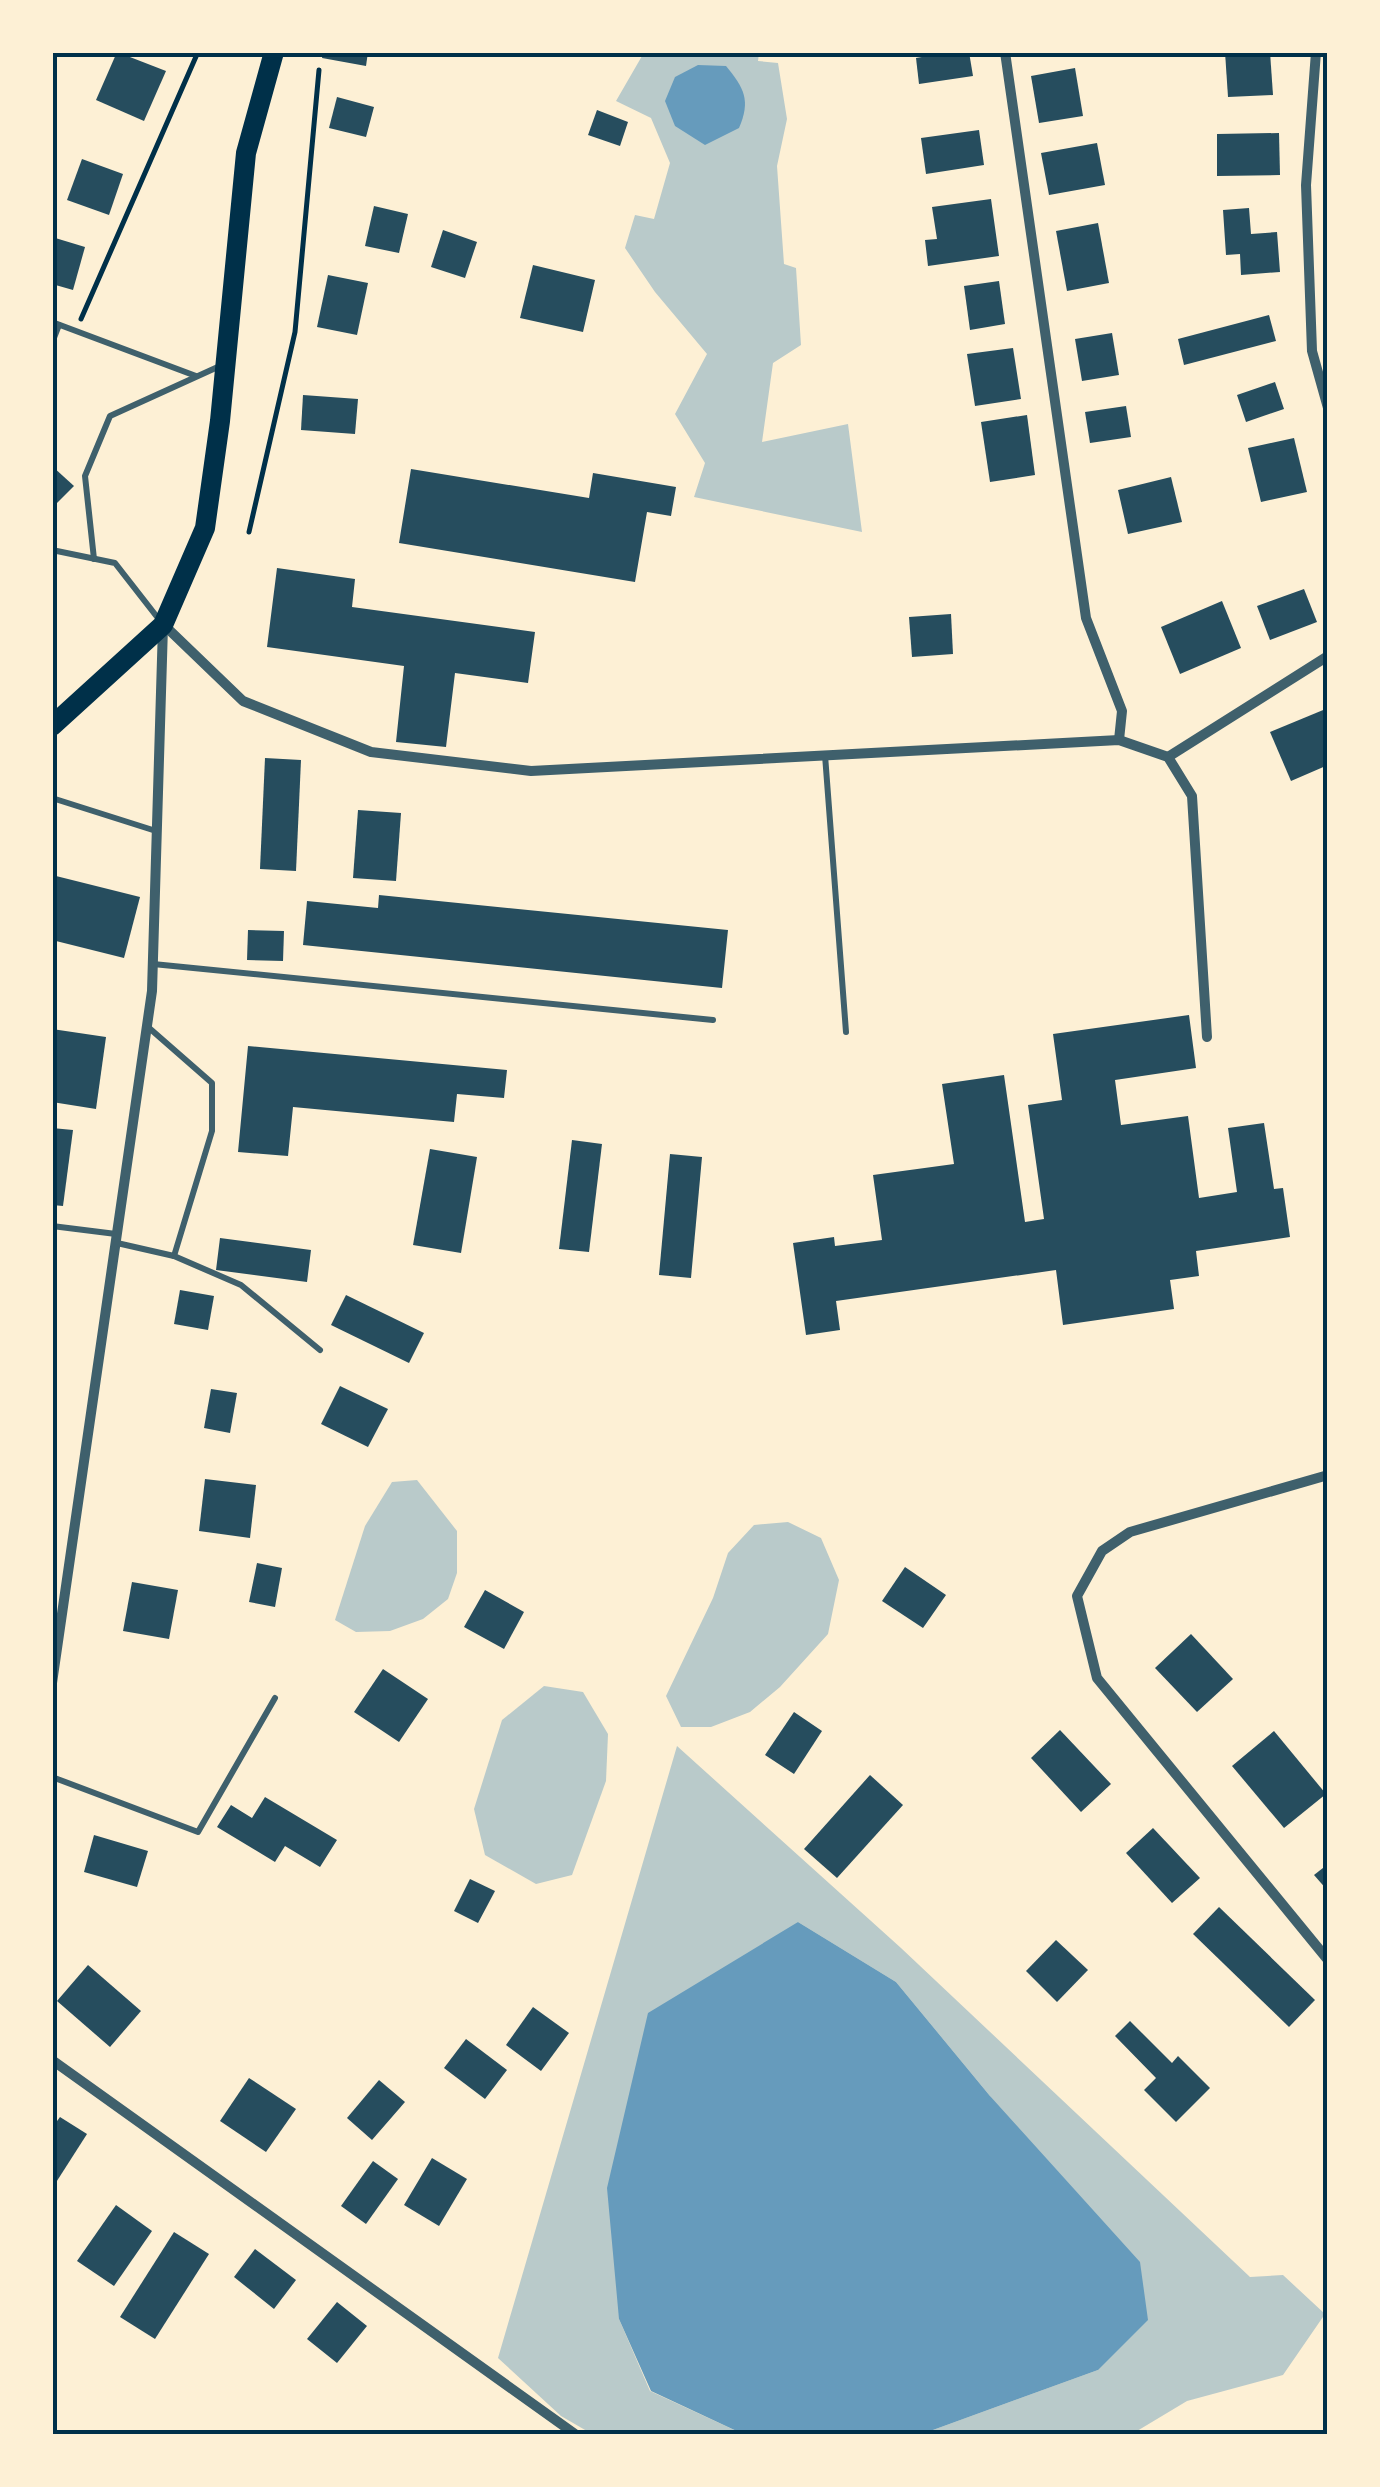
<svg xmlns="http://www.w3.org/2000/svg" width="1380" height="2487" font-family="Overpass,sans-serif">
  <style>
    .green { fill: #b9caca }
    .water { fill: #669bbc }
    .building { fill: #264d5e }
    .lines { fill: none; stroke-linecap: round; stroke-linejoin: round }
    .path { stroke: #003049; stroke-width: 5 }
    .service { stroke: #3f606c; stroke-width: 6 }
    .minor { stroke: #3f606c; stroke-width: 10 }
    .primary { stroke: #003049; stroke-width: 20 }
    .neatline { fill: none; stroke: #003049; stroke-width: 4 }
  </style>
  <rect width="100%" height="100%" fill="#fdf0d5"/>
  <!-- green -->
  <g class="green">
    <path d="M637 53H759L758 61 778 63 787 119 777 166 784 264 796 268 801 345 773 363 762 442 848 424 862 532 694 497 705 463 675 414 707 354 655 292 625 248 635 215 654 219 670 163 651 118 616 101 642 56Z"/>
    <path d="M417 1480 457 1531V1573L448 1599 423 1619 390 1631 356 1632 335 1620 365 1526 392 1482Z"/>
    <path d="M788 1522 821 1538 839 1580 828 1634 780 1687 750 1712 711 1727H681L666 1696 713 1598 728 1553 754 1525Z"/>
    <path d="M544 1686 583 1692 608 1734 606 1781 572 1875 536 1884 485 1855 474 1809 502 1720Z"/>
    <path d="M677 1746 901 1948 1250 2277 1283 2275 1325 2314 1283 2375 1187 2401 1132 2434H922L1098 2370 990 2096 896 1982 798 1922 619 2319 650 2391 743 2434H592L561 2416 498 2358Z"/>
  </g>
  <!-- water -->
  <g class="water">
    <path d="M698 65 726 66C744 88 751 100 739 128L705 145 675 126 665 101 675 77Z"/>
    <path d="M798 1922 896 1982 990 2096 1140 2262 1148 2320 1098 2370 922 2434H743L651 2391 619 2319 607 2188 648 2013Z"/>
  </g>
  <!-- building -->
  <g class="building">
    <path d="M117 52 166 71 144 121 96 100Z"/>
    <path d="M323 52H368L366 66 322 58Z"/>
    <path d="M951 52H969L973 76 919 84 916 58Z"/>
    <path d="M1225 52H1270L1273 95 1228 97Z"/>
    <path d="M1075 68 1083 116 1039 123 1031 76Z"/>
    <path d="M337 97 374 107 366 137 329 128Z"/>
    <path d="M597 110 628 122 620 146 588 135Z"/>
    <path d="M979 130 984 165 926 174 921 138Z"/>
    <path d="M1279 133 1280 175 1217 176V134Z"/>
    <path d="M1097 143 1105 185 1049 195 1041 153Z"/>
    <path d="M82 159 123 174 109 215 67 200Z"/>
    <path d="M991 199 999 256 928 266 925 240 937 239 932 207Z"/>
    <path d="M374 206 408 214 399 253 365 246Z"/>
    <path d="M1249 208 1251 234 1277 232 1280 272 1241 275 1240 254 1226 255 1223 210Z"/>
    <path d="M1098 223 1109 283 1067 291 1056 231Z"/>
    <path d="M443 230 477 242 465 278 431 267Z"/>
    <path d="M52 237 85 247 73 290 52 284Z"/>
    <path d="M533 265 595 280 583 332 520 318Z"/>
    <path d="M328 275 368 283 357 335 317 327Z"/>
    <path d="M999 281 1005 324 970 330 964 286Z"/>
    <path d="M1269 315 1276 341 1184 365 1178 339Z"/>
    <path d="M1112 333 1119 375 1082 381 1075 339Z"/>
    <path d="M1013 348 1021 399 975 406 967 354Z"/>
    <path d="M1275 382 1284 409 1246 422 1237 395Z"/>
    <path d="M303 395 358 399 355 434 301 430Z"/>
    <path d="M1126 406 1131 437 1090 443 1085 412Z"/>
    <path d="M1027 415 1035 475 990 482 981 422Z"/>
    <path d="M1294 438 1307 492 1261 502 1248 448Z"/>
    <path d="M52 466 74 486 52 508Z"/>
    <path d="M411 469 589 498 593 473 676 487 671 516 647 512 635 582 399 543Z"/>
    <path d="M1171 477 1182 522 1128 534 1118 490Z"/>
    <path d="M277 568 355 579 352 607 535 632 528 683 455 673 446 747 396 742 404 666 267 647Z"/>
    <path d="M1304 589 1317 622 1270 640 1257 606Z"/>
    <path d="M1222 601 1241 648 1180 674 1161 627Z"/>
    <path d="M951 614 953 654 912 657 909 617Z"/>
    <path d="M1328 708V765L1291 781 1270 732Z"/>
    <path d="M265 758 301 760 296 871 260 869Z"/>
    <path d="M358 810 401 813 396 881 353 878Z"/>
    <path d="M52 875 140 897 124 958 52 940Z"/>
    <path d="M379 895 728 930 722 988 303 945 307 901 378 908Z"/>
    <path d="M248 930 284 931 283 961 247 960Z"/>
    <path d="M1189 1015 1196 1068 1115 1080 1121 1125 1188 1116 1199 1198 1237 1192 1228 1128 1264 1123 1274 1189 1283 1188 1290 1237 1196 1251 1199 1276 1170 1280 1174 1309 1063 1325 1056 1270 836 1301 840 1330 806 1335 793 1243 834 1237 835 1246 882 1240 873 1175 954 1164 942 1084 1004 1075 1025 1222 1044 1219 1028 1105 1062 1100 1053 1034Z"/>
    <path d="M52 1029 106 1037 96 1109 52 1102Z"/>
    <path d="M248 1046 507 1070 504 1098 457 1094 454 1122 293 1107 288 1156 238 1152Z"/>
    <path d="M52 1128 73 1130 63 1206 52 1205Z"/>
    <path d="M572 1140 602 1144 589 1252 559 1249Z"/>
    <path d="M430 1149 477 1157 461 1253 413 1245Z"/>
    <path d="M670 1154 702 1157 691 1278 659 1275Z"/>
    <path d="M220 1238 311 1250 307 1282 216 1270Z"/>
    <path d="M180 1290 214 1296 208 1330 174 1324Z"/>
    <path d="M346 1295 424 1333 409 1363 331 1325Z"/>
    <path d="M340 1386 388 1409 368 1447 321 1424Z"/>
    <path d="M211 1389 237 1393 230 1433 204 1428Z"/>
    <path d="M205 1479 256 1485 250 1538 199 1531Z"/>
    <path d="M257 1563 282 1568 275 1607 249 1602Z"/>
    <path d="M905 1567 946 1595 923 1628 882 1601Z"/>
    <path d="M132 1582 178 1590 169 1639 123 1631Z"/>
    <path d="M485 1590 524 1612 504 1649 464 1627Z"/>
    <path d="M1191 1634 1233 1679 1197 1712 1155 1668Z"/>
    <path d="M383 1669 428 1699 399 1742 354 1712Z"/>
    <path d="M794 1712 822 1731 794 1774 765 1755Z"/>
    <path d="M1060 1730 1111 1784 1081 1812 1031 1758Z"/>
    <path d="M1274 1731 1326 1794 1284 1828 1232 1766Z"/>
    <path d="M870 1775 903 1805 837 1878 804 1849Z"/>
    <path d="M265 1797 337 1840 320 1867 285 1846 275 1862 217 1827 231 1805 252 1818Z"/>
    <path d="M1153 1828 1200 1878 1172 1903 1126 1853Z"/>
    <path d="M94 1835 148 1851 137 1887 84 1872Z"/>
    <path d="M1328 1864V1891L1314 1875Z"/>
    <path d="M470 1879 495 1891 478 1923 454 1911Z"/>
    <path d="M1219 1907 1315 2000 1289 2027 1193 1934Z"/>
    <path d="M1056 1940 1088 1970 1057 2002 1026 1971Z"/>
    <path d="M88 1965 141 2011 110 2047 57 2001Z"/>
    <path d="M533 2007 569 2033 541 2071 506 2045Z"/>
    <path d="M1130 2021 1172 2063 1178 2056 1210 2088 1176 2122 1144 2090 1156 2078 1115 2036Z"/>
    <path d="M466 2039 507 2070 485 2099 444 2068Z"/>
    <path d="M249 2078 296 2109 266 2152 220 2121Z"/>
    <path d="M379 2080 405 2102 372 2140 347 2118Z"/>
    <path d="M60 2117 87 2134 55 2184 52 2182V2128Z"/>
    <path d="M432 2158 467 2179 439 2226 404 2205Z"/>
    <path d="M373 2161 398 2179 366 2224 341 2206Z"/>
    <path d="M116 2205 152 2231 114 2286 77 2261Z"/>
    <path d="M174 2232 209 2254 155 2339 120 2317Z"/>
    <path d="M255 2249 296 2280 274 2309 234 2277Z"/>
    <path d="M337 2302 367 2326 337 2363 307 2339Z"/>
  </g>
  <g class="lines">
    <!-- path -->
    <g class="path">
      <path d="M81 319 198 52"/>
      <path d="M249 532 295 332 319 70"/>
    </g>
    <!-- service -->
    <g class="service">
      <path d="M52 322 196 376"/>
      <path d="M52 343 59 325"/>
      <path d="M52 550 115 563 161 622"/>
      <path d="M94 559 85 476 110 416 220 366"/>
      <path d="M825 755 846 1032"/>
      <path d="M52 798 156 831"/>
      <path d="M153 964 713 1020"/>
      <path d="M148 1027 212 1083V1131L174 1256"/>
      <path d="M52 1226 116 1234"/>
      <path d="M117 1243 174 1256 241 1285 320 1350"/>
      <path d="M52 1777 198 1832 275 1698"/>
    </g>
    <!-- minor -->
    <g class="minor">
      <path d="M1005 52 1086 618 1122 711 1119 740"/>
      <path d="M1316 52 1306 185 1312 351 1328 408"/>
      <path d="M164 625 243 701 371 752 531 771 1119 740 1168 757 1192 796 1207 1037"/>
      <path d="M1168 757 1328 656"/>
      <path d="M1328 1475 1130 1532 1102 1551 1077 1596 1097 1678 1328 1960"/>
      <path d="M52 1683 152 991 163 626"/>
      <path d="M52 2060 575 2434"/>
    </g>
    <!-- primary -->
    <path class="primary" d="M52 726 163 625 205 528 220 421 246 153 274 52"/>
  </g>
  <!-- border -->
  <rect width="1380" height="2487" fill="none" stroke="#fdf0d5" stroke-width="110"/>
  <rect x="55" y="55" width="1270" height="2377" class="neatline"/>
</svg>
